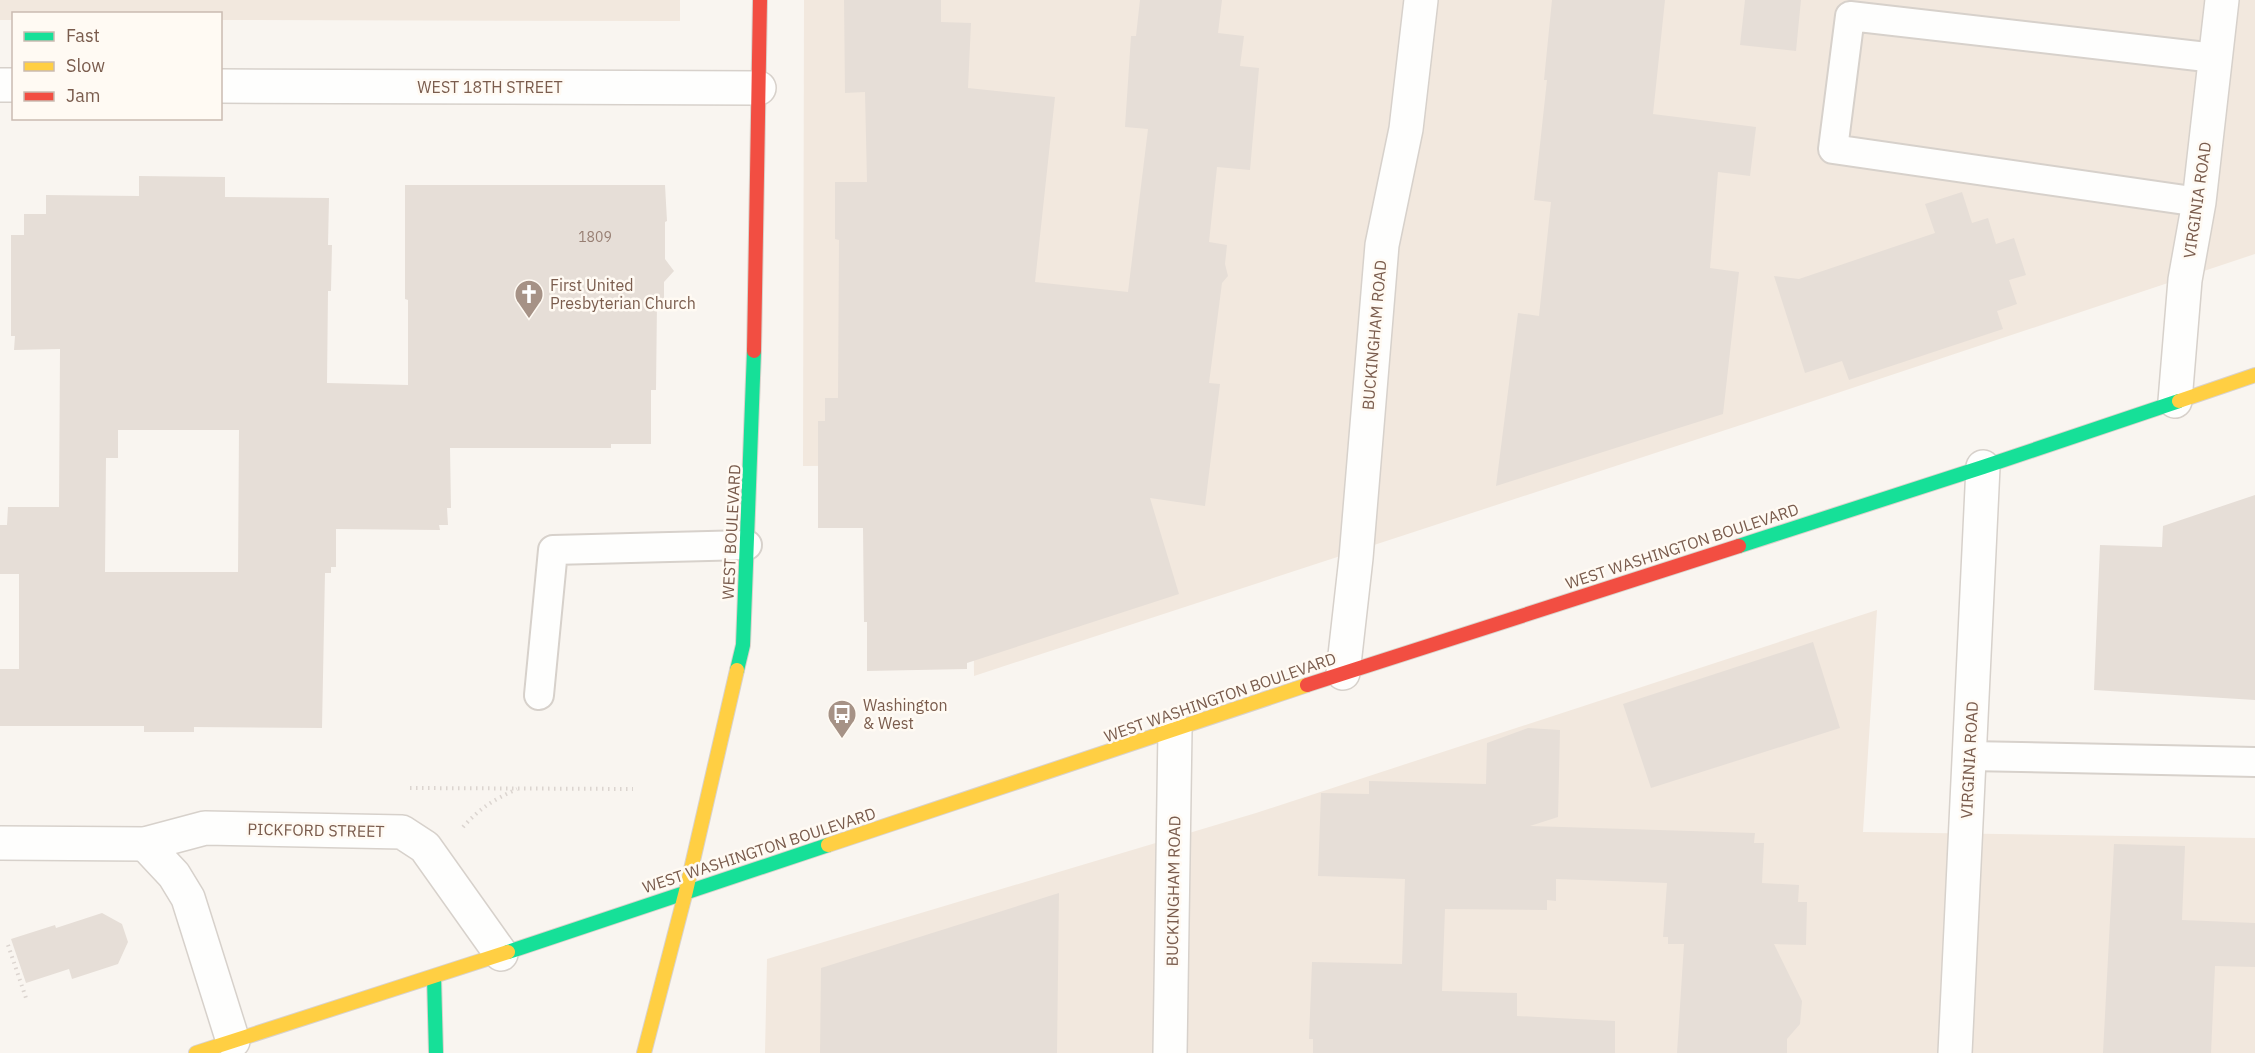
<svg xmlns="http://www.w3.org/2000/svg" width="2255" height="1053" font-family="'IBM Plex Sans',sans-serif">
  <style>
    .residential { fill: #f2e8de }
    .building { fill: #e6ded7; fill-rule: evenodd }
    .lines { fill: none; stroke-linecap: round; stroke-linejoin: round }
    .lane-casing { stroke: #d7d1cb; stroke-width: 32 }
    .street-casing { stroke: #d7d1cb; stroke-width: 36 }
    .fast-casing { stroke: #d9d2cb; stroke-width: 16 }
    .slow-casing { stroke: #d9d2cb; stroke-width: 16 }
    .jam-casing { stroke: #d9d2cb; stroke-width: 16 }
    .path { stroke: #dcd5d0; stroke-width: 4; stroke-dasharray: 1.5 4.5; stroke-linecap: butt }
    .lane { stroke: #fefefd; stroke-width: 28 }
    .street { stroke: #fefefd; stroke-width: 33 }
    .fast { stroke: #16e098; stroke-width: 14 }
    .slow { stroke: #ffcf43; stroke-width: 14 }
    .jam { stroke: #f24e42; stroke-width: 14 }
    .labels { text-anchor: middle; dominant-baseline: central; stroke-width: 5; stroke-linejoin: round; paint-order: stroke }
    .number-label { font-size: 14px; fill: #977e72 }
    .street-label { font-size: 16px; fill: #7a5c4d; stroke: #fffaf3 }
    .poi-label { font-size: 16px; fill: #7a5c4d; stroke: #fffaf3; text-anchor: start }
  </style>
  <rect width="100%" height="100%" fill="#f9f5f0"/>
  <!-- residential -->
  <g class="residential">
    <path d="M0 0H680V21L221 20 220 14H14L13 20H0Z"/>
    <path d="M804 0H2255V254L1756 420 974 676 972 465 803 466Z"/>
    <path d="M1877 610 1863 832 2255 838V1053H765L767 959 1256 813Z"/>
  </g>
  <!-- building -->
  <g class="building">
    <path d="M844 0H941V22L971 23 968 88 1055 97 1035 282 1128 292 1148 129 1125 127 1131 36H1136L1140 0H1222L1218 33 1244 36 1240 66 1259 68 1250 170 1217 167 1209 242 1227 245 1225 264 1228 276 1222 283 1209 383 1220 384 1205 506 1150 498 1179 594 967 663V669L867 671V622H864L863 528H818V421H825V398H838L839 240 835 239V182H867L865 92 845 93Z"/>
    <path d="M1552 0H1665L1653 114 1756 127 1750 176 1718 172 1710 268 1739 272 1723 414 1496 486 1518 313 1539 316 1551 202 1534 200 1547 80H1544Z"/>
    <path d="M1745 0H1801L1796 51 1740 45Z"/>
    <path d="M139 176 225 177V197L329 198 328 245H332L331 291H328L327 383 408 385V300L405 299V185H665L667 221 665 222V259L674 271 664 282V302H657L656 390H651V444H611V448H450L451 508H447L448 525H439L440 530 336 529V567H331V573H325L322 728 194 727V732H144V726H0V669H19V574H0V525H7L8 507H59L60 349 14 350 15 336H11V235H24V214H46V195L139 196ZM118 430H239L238 572H105L106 458H118Z"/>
    <path d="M1962 192 1972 223 1988 218 1996 244 2014 238 2026 275 2009 280 2017 304 1997 311 2003 329 1849 380 1842 361 1805 373 1774 276 1799 279 1935 233 1925 204Z"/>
    <path d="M2255 495V700L2094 690 2100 545 2162 547 2163 526Z"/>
    <path d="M1813 642 1840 728 1651 788 1623 704Z"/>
    <path d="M1528 728 1560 730 1558 817 1530 826 1755 833 1754 843H1764L1762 883 1799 885 1798 902H1807L1806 945 1774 944 1802 1001 1800 1024 1787 1039V1053H1677L1684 944H1668V937H1663L1667 883 1556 879V901L1547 900V910L1445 909 1442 991 1517 993V1016L1615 1021V1053H1313V1039H1309L1312 962 1402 964 1405 879 1318 876 1321 793 1369 794V781L1486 784 1487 743Z"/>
    <path d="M2114 844 2185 846 2182 920 2255 923V967L2215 966 2211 1053H2103Z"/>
    <path d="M1059 893 1057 1053H820L821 968Z"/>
    <path d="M102 913 122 924 128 942 118 964 72 979 69 969 26 983 11 939 55 925 56 928Z"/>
  </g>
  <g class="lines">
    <!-- lane casing -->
    <g class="lane-casing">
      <g id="lane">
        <path d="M2199 202 1833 149 1850 16 2215 58"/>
        <path d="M539 695 553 550 747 545"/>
        <path d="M1969 756 2255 762"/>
      </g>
    </g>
    <!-- street casing -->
    <g class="street-casing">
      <g id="street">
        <path d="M0 85H14"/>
        <path d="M220 86 759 88"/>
        <path d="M2175 401 2185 280 2199 202 2222 0"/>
        <path d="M1343 673 1356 558 1382 245 1406 129 1421 0"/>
        <path d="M0 843 145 844 205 828 402 832 425 847 501 954"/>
        <path d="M145 844 174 875 188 898 233 1041"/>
        <path d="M1170 1053 1175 730"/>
        <path d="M1955 1053 1983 467"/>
      </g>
    </g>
    <!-- fast casing -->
    <g class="fast-casing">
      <g id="fast">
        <path d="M1739 546 1983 467 2179 401"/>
        <path d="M737 670 743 645 754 351"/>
        <path d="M508 952 828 845"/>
        <path d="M434 977 436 1053"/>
      </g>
    </g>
    <!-- slow casing -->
    <g class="slow-casing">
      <g id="slow">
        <path d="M2179 401 2255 375"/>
        <path d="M828 845 1307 685"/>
        <path d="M196 1053 508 952"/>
        <path d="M644 1053 686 891 737 670"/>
      </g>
    </g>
    <!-- jam casing -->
    <g class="jam-casing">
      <g id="jam">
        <path d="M754 351 760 0"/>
        <path d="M1307 685 1739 546"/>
      </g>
    </g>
    <!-- path -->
    <g class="path">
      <path d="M410 788 633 789"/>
      <path d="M463 827C480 808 493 800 517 789"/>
      <path d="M8 945 26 998"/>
    </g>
    <!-- lane -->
    <use href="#lane" class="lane"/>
    <!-- street -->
    <use href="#street" class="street"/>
    <!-- fast -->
    <use href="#fast" class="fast"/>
    <!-- slow -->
    <use href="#slow" class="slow"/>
    <!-- jam -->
    <use href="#jam" class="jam"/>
  </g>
  <!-- icons -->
  <defs>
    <g id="church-pin" transform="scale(1.5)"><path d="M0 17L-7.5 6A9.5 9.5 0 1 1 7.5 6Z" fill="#a69286" stroke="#fffaf3"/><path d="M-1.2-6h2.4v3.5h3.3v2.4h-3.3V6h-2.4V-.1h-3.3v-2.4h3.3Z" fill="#fff"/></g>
    <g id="bus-pin" transform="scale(1.5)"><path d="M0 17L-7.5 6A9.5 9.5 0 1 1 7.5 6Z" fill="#a69286" stroke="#fffaf3"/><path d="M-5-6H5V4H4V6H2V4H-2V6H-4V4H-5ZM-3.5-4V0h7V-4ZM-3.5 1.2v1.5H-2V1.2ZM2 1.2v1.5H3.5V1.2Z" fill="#fff"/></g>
  </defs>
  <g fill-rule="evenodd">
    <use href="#church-pin" x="529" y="294"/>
    <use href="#bus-pin" x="842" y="714"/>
  </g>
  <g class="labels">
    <!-- number labels -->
    <g class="number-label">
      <text x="595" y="237">1809</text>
    </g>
    <!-- street labels -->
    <g class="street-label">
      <text x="490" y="87">WEST 18TH STREET</text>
      <text transform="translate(2197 200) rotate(-82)">VIRGINIA ROAD</text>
      <text transform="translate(1374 335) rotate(-85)">BUCKINGHAM ROAD</text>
      <text transform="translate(731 532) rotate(-87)">WEST BOULEVARD</text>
      <text transform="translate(1682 546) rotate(-18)">WEST WASHINGTON BOULEVARD</text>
      <text transform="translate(1220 697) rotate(-19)">WEST WASHINGTON BOULEVARD</text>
      <text transform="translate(1969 760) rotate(-87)">VIRGINIA ROAD</text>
      <text transform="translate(316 830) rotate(1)">PICKFORD STREET</text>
      <text transform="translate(759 850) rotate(-18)">WEST WASHINGTON BOULEVARD</text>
      <text transform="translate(1173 891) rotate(-89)">BUCKINGHAM ROAD</text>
    </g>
    <!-- poi labels -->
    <g class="poi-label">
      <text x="550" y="285">First United<tspan x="550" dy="18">Presbyterian Church</tspan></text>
      <text x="863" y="705">Washington<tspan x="863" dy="18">&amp; West</tspan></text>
    </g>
  </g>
  <!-- legend -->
  <rect x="12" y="12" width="210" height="108" fill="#fffaf3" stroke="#cabbb1" stroke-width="1.5"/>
  <rect x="24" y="32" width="30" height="9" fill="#16e098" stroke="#cabbb1" stroke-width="1.5"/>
  <text x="66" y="42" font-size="18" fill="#7a5c4d">Fast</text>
  <rect x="24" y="62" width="30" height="9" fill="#ffcf43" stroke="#cabbb1" stroke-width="1.5"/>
  <text x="66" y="72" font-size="18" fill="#7a5c4d">Slow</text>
  <rect x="24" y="92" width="30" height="9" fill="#f24e42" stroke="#cabbb1" stroke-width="1.5"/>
  <text x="66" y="102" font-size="18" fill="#7a5c4d">Jam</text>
</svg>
